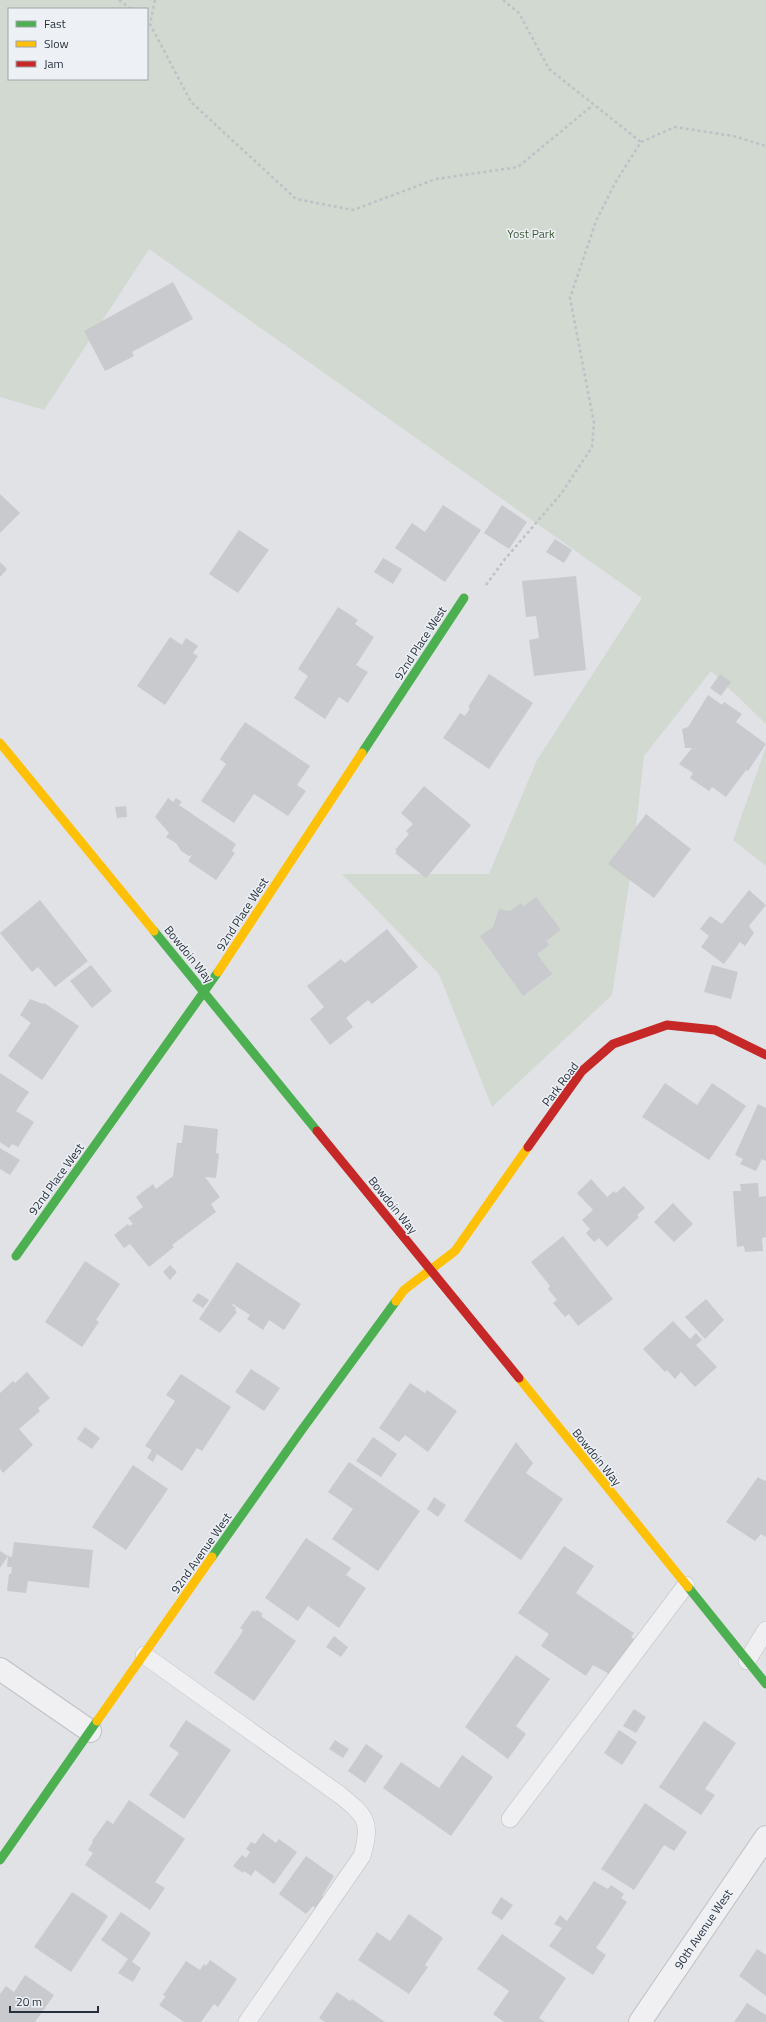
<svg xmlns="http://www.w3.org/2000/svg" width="766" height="2022" font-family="'Titillium Web',sans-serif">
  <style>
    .green { fill: #d1d9d1; fill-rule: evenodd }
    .building { fill: #c9cacd }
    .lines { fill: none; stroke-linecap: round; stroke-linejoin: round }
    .lane-casing { stroke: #bec0c3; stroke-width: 18 }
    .street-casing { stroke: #bec0c3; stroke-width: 24 }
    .path { stroke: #bfc1c6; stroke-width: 2.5; stroke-dasharray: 3 3; stroke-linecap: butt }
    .lane { stroke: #f0f0f2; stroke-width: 17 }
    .street { stroke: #f0f0f2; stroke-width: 22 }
    .fast { stroke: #4caf50; stroke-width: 9 }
    .slow { stroke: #ffc107; stroke-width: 9 }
    .jam { stroke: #c62828; stroke-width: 9 }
    .labels { text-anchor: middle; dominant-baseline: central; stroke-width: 3; stroke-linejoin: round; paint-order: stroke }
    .park-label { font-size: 12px; fill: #3d5836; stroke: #edf1f5 }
    .street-label { font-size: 12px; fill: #28303d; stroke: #edf1f5 }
  </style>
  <rect width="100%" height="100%" fill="#e0e2e5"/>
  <!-- green -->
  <g class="green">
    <path d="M0 0H766V724L711 671 644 756 631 871 612 995 492 1107 439 974 342 874H489L537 760 642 598 149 249 44 410 0 397ZM9 9H147V79H9Z"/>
    <path d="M766 747V866L733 840Z"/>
  </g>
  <!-- building -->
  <g class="building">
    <path d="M173 282 193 319 132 352 134 356 105 371 84 331Z"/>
    <path d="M0 494 20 513 0 533Z"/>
    <path d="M443 505 481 530 445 582 395 548 412 523 425 532Z"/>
    <path d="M502 505 527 522 509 549 484 533Z"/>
    <path d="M239 530 269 550 238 593 209 574Z"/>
    <path d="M555 539 572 550 564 563 546 552Z"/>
    <path d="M383 558 402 569 393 584 374 572Z"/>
    <path d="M0 562 7 569 0 577Z"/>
    <path d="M576 576 586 670 534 676 529 640 539 638 536 616 526 617 522 581Z"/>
    <path d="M338 607 358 620 355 624 374 637 356 665 368 672 348 703 339 697 325 719 294 698 308 676 298 669Z"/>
    <path d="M170 637 182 645 186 638 198 646 193 653 198 656 165 705 137 686Z"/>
    <path d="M489 674 533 703 489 769 443 738 460 713 465 716 470 708 468 707Z"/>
    <path d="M720 674 731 682 721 696 710 688Z"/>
    <path d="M708 695 722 705 724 702 742 714 736 722 766 744 748 771 746 770 726 797 712 787 709 791 690 778 693 773 679 764 692 748H685L682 729 688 727Z"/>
    <path d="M245 722 310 766 297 785 306 791 288 816 254 794 234 823 201 801 226 764 220 759Z"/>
    <path d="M424 786 471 825 426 878 395 853 397 851 395 850 409 834 406 831 413 824 401 813Z"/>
    <path d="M168 798 173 802 176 798 182 802 179 805 236 844 232 851 235 853 216 880 188 861 192 855 189 856 181 851 177 844 166 837 169 833 155 817Z"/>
    <path d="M126 806 127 817 117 818 115 807Z"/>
    <path d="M646 814 691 849 654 898 608 864Z"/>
    <path d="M749 890 766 905 749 926 754 933 745 946 740 942 724 964 701 947 709 936 700 929 710 916 722 924Z"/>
    <path d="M536 897 561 930 546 941 549 945 537 954 552 974 523 996 480 936 493 927 499 909 510 911 521 903 523 907Z"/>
    <path d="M40 900 88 961 55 987 38 967 32 972 0 933Z"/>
    <path d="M387 929 418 967 372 1004 368 1000 346 1018 353 1027 330 1045 310 1019 324 1007 307 986 341 959 345 963Z"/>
    <path d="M91 965 112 991 92 1008 70 981Z"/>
    <path d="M712 965 738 972 731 999 704 992Z"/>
    <path d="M30 999 43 1004 44 1003 79 1026 42 1080 8 1056 31 1023 20 1015Z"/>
    <path d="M0 1073 29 1092 16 1111 34 1122 18 1147 12 1144 9 1148 0 1142Z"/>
    <path d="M665 1083 697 1105 712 1083 746 1106 709 1160 642 1117Z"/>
    <path d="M758 1104 766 1108V1161L762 1159 756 1171 740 1164 743 1159 735 1155Z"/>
    <path d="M184 1125 218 1129 216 1153 219 1154 216 1178 205 1177 220 1197 211 1204 216 1212 172 1245 174 1247 149 1267 130 1244 124 1248 114 1235 128 1224 129 1226 133 1224 128 1218 143 1207 136 1197 153 1184 156 1189 173 1176 177 1143H182Z"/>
    <path d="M0 1148 20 1160 10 1175 0 1169Z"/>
    <path d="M591 1179 607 1197 614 1191 616 1193 624 1186 645 1208 637 1215 639 1217 607 1247 599 1238 594 1242 586 1233 590 1229 582 1220 593 1210 577 1193Z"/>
    <path d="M758 1183 759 1197 766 1196V1237L762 1238 763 1251 745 1252 744 1246 737 1247 733 1191H741L740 1184Z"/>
    <path d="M673 1203 693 1224 674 1242 654 1222Z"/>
    <path d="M563 1236 613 1299 578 1326 569 1314 565 1317 553 1303 557 1300 548 1289 550 1286 531 1262Z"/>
    <path d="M85 1261 120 1284 96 1320 99 1322 82 1347 45 1322Z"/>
    <path d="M237 1262 301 1304 284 1330 269 1320 263 1330 247 1319 250 1315 233 1304 232 1305 236 1308 235 1310 237 1312 220 1333 199 1319Z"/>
    <path d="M170 1265 177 1272 170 1280 163 1272Z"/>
    <path d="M198 1293 209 1300 203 1308 192 1301Z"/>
    <path d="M706 1299 724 1320 705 1339 685 1317Z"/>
    <path d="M673 1321 690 1339 696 1333 702 1340 696 1345 717 1367 695 1387 681 1372 675 1379 667 1370 665 1372 643 1349Z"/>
    <path d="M251 1369 280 1388 264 1411 235 1392Z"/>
    <path d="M27 1372 50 1398 38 1408 40 1411 19 1429 33 1445 3 1473 0 1469V1393L13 1381 15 1383Z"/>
    <path d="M181 1374 231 1407 202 1451 197 1448 182 1471 157 1454 153 1462 147 1458 152 1450 145 1446 175 1401 166 1395Z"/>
    <path d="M410 1383 425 1393 427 1390 457 1411 428 1452 405 1435 399 1442 379 1428Z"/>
    <path d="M85 1427 100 1438 92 1449 77 1439Z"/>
    <path d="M373 1437 397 1454 381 1477 356 1461Z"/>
    <path d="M516 1442 533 1463 526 1473 563 1499 521 1560 464 1521Z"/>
    <path d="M349 1462 420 1511 378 1571 332 1539 353 1509 328 1492Z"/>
    <path d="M133 1465 168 1489 126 1550 92 1527Z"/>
    <path d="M758 1477 765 1481 766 1480V1537L761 1534 755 1541 726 1522Z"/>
    <path d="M434 1497 446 1505 438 1517 427 1509Z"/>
    <path d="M306 1538 351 1568 346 1575 366 1588 339 1628 308 1606 298 1621 265 1598Z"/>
    <path d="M14 1542 93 1550 89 1588 28 1581 26 1593 7 1591 9 1574H11L12 1567H7L8 1556 12 1557Z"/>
    <path d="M564 1546 594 1566 576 1593 634 1633 631 1637 637 1641 613 1676 593 1665 586 1676 541 1646 549 1634 518 1613Z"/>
    <path d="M0 1551 8 1556 0 1568Z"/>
    <path d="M253 1610 255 1612 257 1610 263 1614 261 1616 296 1641 254 1701 214 1673 241 1634 243 1630 240 1628Z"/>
    <path d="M334 1636 348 1647 341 1657 326 1647Z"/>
    <path d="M516 1655 550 1679 516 1726 526 1734 508 1759 465 1727Z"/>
    <path d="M634 1709 646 1717 636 1733 623 1726Z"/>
    <path d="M186 1720 231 1750 184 1819 149 1795 179 1753 169 1746Z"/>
    <path d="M704 1721 736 1743 705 1789 715 1795 701 1815 659 1787Z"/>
    <path d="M619 1730 637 1742 622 1765 604 1753Z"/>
    <path d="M335 1740 349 1749 343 1758 329 1749Z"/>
    <path d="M366 1744 383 1756 365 1783 348 1771Z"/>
    <path d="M462 1755 493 1777 451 1836 383 1788 401 1762 439 1788Z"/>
    <path d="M129 1800 185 1839 155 1882 165 1888 150 1910 85 1865 93 1853 88 1850 93 1842 92 1841 107 1820 113 1824Z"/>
    <path d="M645 1803 687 1832 674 1851 664 1845 634 1890 601 1869Z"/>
    <path d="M263 1833 276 1843 279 1839 297 1852 274 1884 255 1870 251 1876 244 1871 243 1873 233 1866 242 1855 246 1858 250 1852 246 1849 251 1842 255 1844Z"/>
    <path d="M306 1856 334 1876 322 1896 328 1900 319 1911 313 1906 306 1914 279 1894Z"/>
    <path d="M594 1881 608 1889 611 1885 624 1894 621 1898 627 1902 596 1948 606 1955 593 1975 549 1946 562 1928 554 1924 560 1915 567 1921Z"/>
    <path d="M72 1892 108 1916 71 1972 34 1947Z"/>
    <path d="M501 1897 513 1905 502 1920 491 1913Z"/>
    <path d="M121 1912 151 1933 132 1962 141 1968 133 1982 118 1973 128 1959 101 1940Z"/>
    <path d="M409 1914 443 1938 425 1965 428 1967 409 1994 358 1960 377 1932 390 1941Z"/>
    <path d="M502 1934 566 1978 539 2018 545 2022H504L493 2014 509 1991 477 1969Z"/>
    <path d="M757 1949 766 1955V1996L739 1976Z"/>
    <path d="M210 1960 237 1979 218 2007 214 2004 201 2022H184L159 2005 166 1996 163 1995 186 1961 200 1970 204 1964 206 1966Z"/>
    <path d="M25 1975 54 1995 35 2022H0V1994L6 1986 14 1992Z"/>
    <path d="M337 1992 350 2001 352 1999 385 2022H325L319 2018Z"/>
    <path d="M747 2003 766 2015V2022H734Z"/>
  </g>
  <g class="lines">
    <!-- lane casing -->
    <g class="lane-casing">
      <g id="lane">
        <path d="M144 1655 340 1795C366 1816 372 1822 362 1856L247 2022"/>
        <path d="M747 1661 766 1630"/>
        <path d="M510 1819 686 1585"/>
      </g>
    </g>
    <!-- street casing -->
    <g class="street-casing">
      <g id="street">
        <path d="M0 1669 90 1731"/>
        <path d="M640 2022 766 1837"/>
      </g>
    </g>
    <!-- path -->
    <g class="path">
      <path d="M119 0 131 9"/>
      <path d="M155 0 150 24 191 102 296 199 353 210 436 179 518 167 593 105"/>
      <path d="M503 0 519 13 549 69 641 142"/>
      <path d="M486 585 505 559 561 494 592 447 594 423 570 298 596 221 615 183 641 142 675 127 733 136 766 146"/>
    </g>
    <!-- lane -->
    <use href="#lane" class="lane"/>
    <!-- street -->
    <use href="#street" class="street"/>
    <!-- fast -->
    <g class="fast">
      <path d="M362 753 464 598"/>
      <path d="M154 931 317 1131"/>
      <path d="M16 1256 218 972"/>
      <path d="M212 1557 301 1431 396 1301"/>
      <path d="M688 1587 766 1684"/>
      <path d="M0 1860 97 1721"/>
    </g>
    <!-- slow -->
    <g class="slow">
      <path d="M0 743 154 931"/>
      <path d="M218 972 362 753"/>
      <path d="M396 1301 404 1290 455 1251 528 1147"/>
      <path d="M519 1378 688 1587"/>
      <path d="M97 1721 212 1557"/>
    </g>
    <!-- jam -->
    <g class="jam">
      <path d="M317 1131 519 1378"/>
      <path d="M528 1147 582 1071 613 1044 667 1025 715 1030 766 1055"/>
    </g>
  </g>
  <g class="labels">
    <!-- park labels -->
    <g class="park-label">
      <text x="531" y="233">Yost Park</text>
    </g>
    <!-- street labels -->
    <g class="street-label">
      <text transform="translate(420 643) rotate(-57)">92nd Place West</text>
      <text transform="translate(242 914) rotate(-57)">92nd Place West</text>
      <text transform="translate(189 954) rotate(51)">Bowdoin Way</text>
      <text transform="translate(560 1084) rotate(-53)">Park Road</text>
      <text transform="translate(56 1179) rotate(-54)">92nd Place West</text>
      <text transform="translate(393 1205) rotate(51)">Bowdoin Way</text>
      <text transform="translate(597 1457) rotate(51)">Bowdoin Way</text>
      <text transform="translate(201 1553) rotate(-55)">92nd Avenue West</text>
      <text transform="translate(703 1929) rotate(-56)">90th Avenue West</text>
    </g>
  </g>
  <!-- legend -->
  <rect x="8" y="8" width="140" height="72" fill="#edf1f5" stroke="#9ea4ab"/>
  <rect x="16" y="21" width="20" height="6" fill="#4caf50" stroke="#9ea4ab"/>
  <text x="44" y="28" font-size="12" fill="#28303d">Fast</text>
  <rect x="16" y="41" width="20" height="6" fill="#ffc107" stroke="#9ea4ab"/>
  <text x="44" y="48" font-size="12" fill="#28303d">Slow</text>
  <rect x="16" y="61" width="20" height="6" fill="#c62828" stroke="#9ea4ab"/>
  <text x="44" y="68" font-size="12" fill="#28303d">Jam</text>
  <!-- scale -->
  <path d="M10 2006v6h88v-6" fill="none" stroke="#28303d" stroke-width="2"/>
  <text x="16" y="2006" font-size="12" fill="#28303d" stroke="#edf1f5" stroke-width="3" paint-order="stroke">20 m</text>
</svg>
